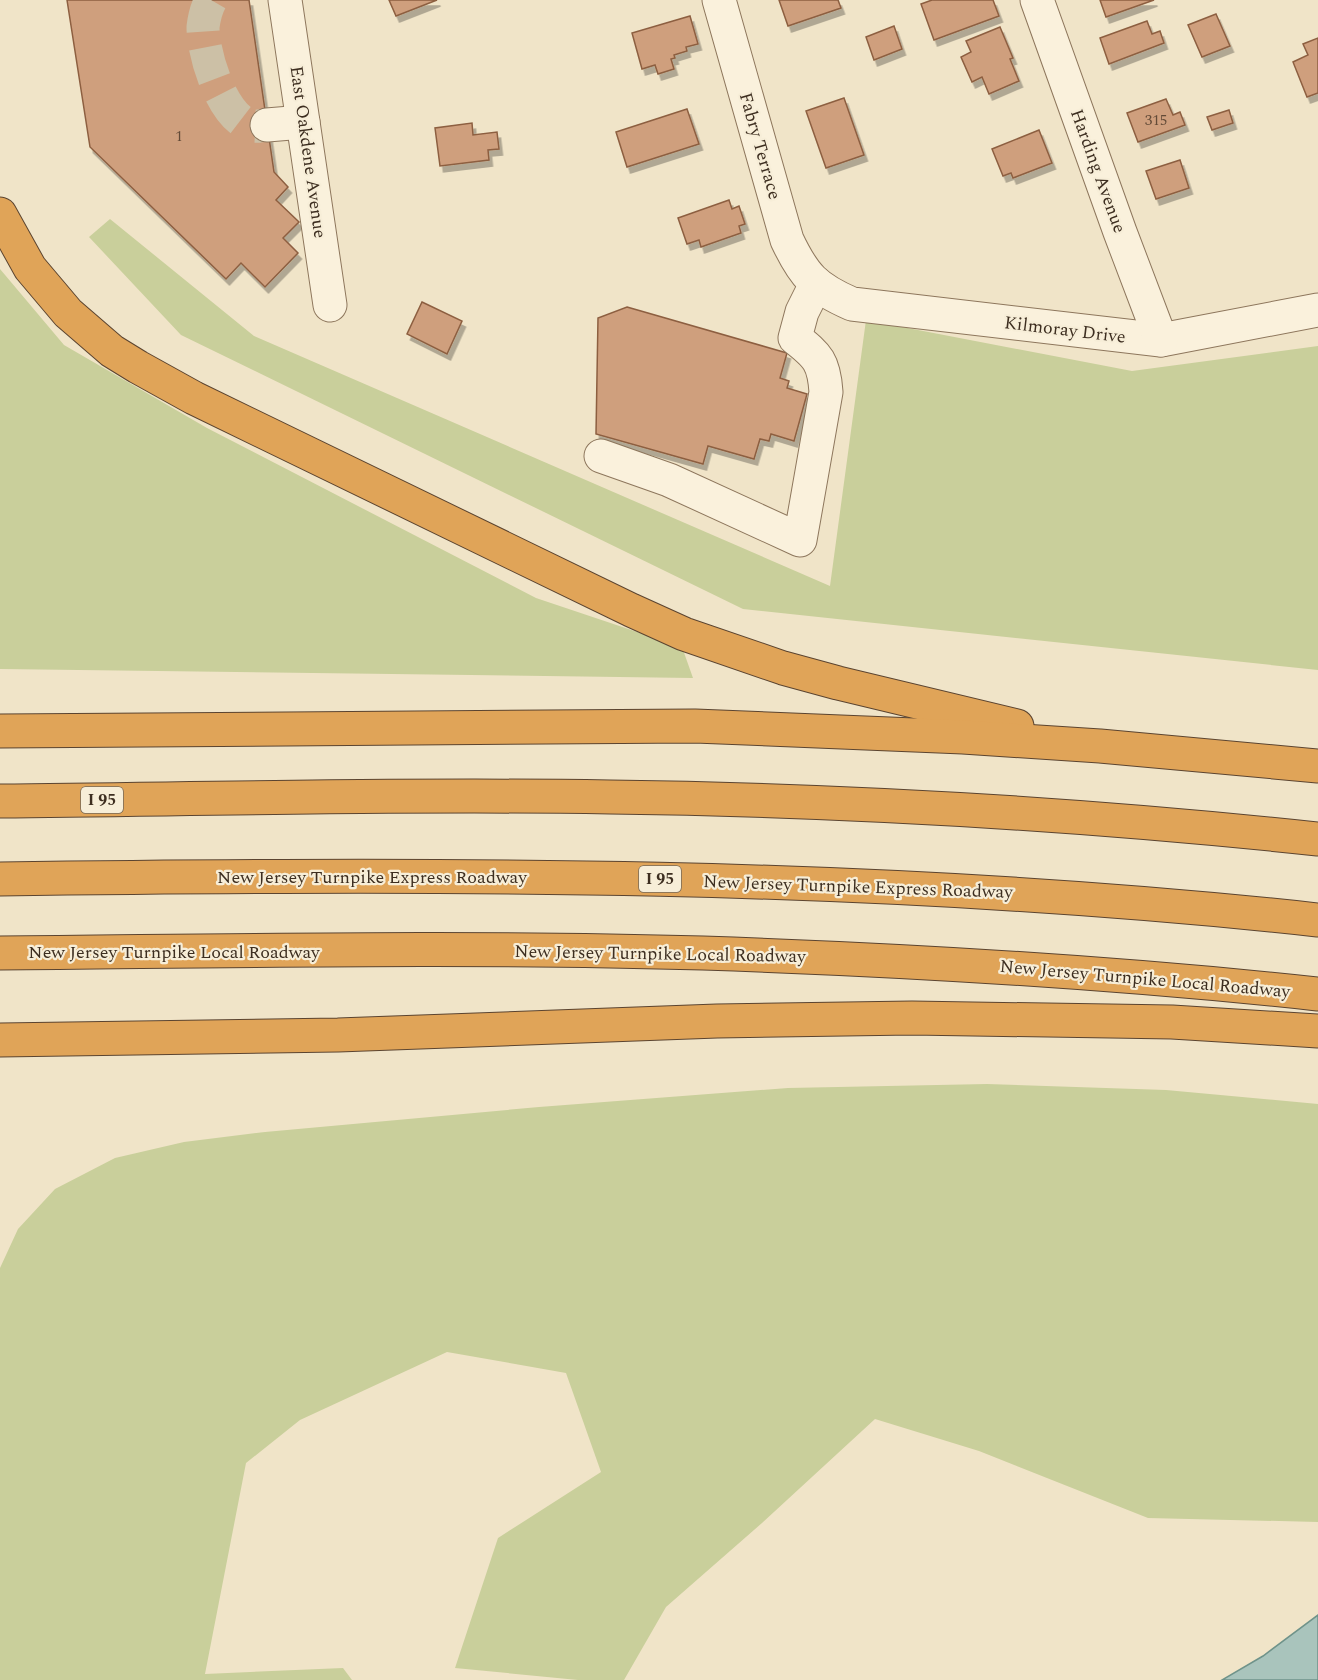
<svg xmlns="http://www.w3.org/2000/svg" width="1318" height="1680" font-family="Spectral,serif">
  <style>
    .green { fill: #c9cf9b }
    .water { fill: #a9c4bc; stroke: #6f938a; stroke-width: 1.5 }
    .building { fill: #cf9f7d; stroke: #8d5f41; stroke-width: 1.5; filter: url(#shadow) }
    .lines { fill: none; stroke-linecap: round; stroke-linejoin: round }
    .minor-tunnel { stroke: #ccc0a6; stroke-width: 33; stroke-dasharray: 33 16; stroke-linecap: butt }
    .minor-casing { stroke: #8d765c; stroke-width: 35 }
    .highway-casing { stroke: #5b4430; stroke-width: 35 }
    .minor { stroke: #faf1dc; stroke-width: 33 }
    .highway { stroke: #e0a458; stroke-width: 33 }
    .labels { text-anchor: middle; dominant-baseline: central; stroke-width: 4.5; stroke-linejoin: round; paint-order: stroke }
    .number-label { font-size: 15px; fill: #624a37 }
    .shield { fill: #f7eed8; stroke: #756857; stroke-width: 1.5 }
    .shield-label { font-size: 16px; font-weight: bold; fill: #3d2e20 }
    .street-label { font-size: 18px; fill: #3d2e20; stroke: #f7eed8 }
  </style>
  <defs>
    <filter id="shadow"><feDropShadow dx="3.5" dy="6" stdDeviation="0" flood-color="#0004"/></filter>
  </defs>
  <rect width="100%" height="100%" fill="#f0e4c8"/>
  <!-- green -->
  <g class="green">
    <path d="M110 219 254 336 830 586 866 320 1132 371 1318 346V670L743 609 181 335 89 237Z"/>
    <path d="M0 269 64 345 207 428 536 598 682 647 693 678 0 669Z"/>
    <path d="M987 1084 1166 1090 1318 1104V1522L1148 1518 979 1451 875 1419 762 1523 666 1607 624 1680H578L455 1668 498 1538 601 1472 566 1373 447 1352 300 1420 246 1463 205 1674 343 1668 352 1680H0V1268L18 1229 55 1189 115 1158 184 1142 265 1132 539 1107 788 1088Z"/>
  </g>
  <!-- water -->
  <path class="water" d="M1318 1615V1680H1222L1263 1656Z"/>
  <!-- building -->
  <g class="building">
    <path d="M67 0H249L274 172 288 187 276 200 299 222 283 238 298 253 265 287 241 263 226 279 90 147Z"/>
    <path d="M389 0H437L396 16Z"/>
    <path d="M779 0H838L841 8 788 26Z"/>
    <path d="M932 0H993L999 16 934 40 921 4Z"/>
    <path d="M1100 0H1154L1106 17Z"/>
    <path d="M1216 14 1230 46 1202 57 1188 25Z"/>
    <path d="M690 16 698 44 686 47 687 51 674 55 675 58 671 59 674 69 658 74 655 65 642 69 632 33Z"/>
    <path d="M1147 21 1152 34 1160 31 1164 43 1109 64 1100 38Z"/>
    <path d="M894 26 902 49 874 60 866 37Z"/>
    <path d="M1000 27 1013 58 1010 59 1019 81 989 94 982 77 972 82 961 57 971 52 966 41Z"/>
    <path d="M1318 38V93L1307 97 1293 62 1308 55 1303 44Z"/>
    <path d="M844 98 864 155 826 168 806 111Z"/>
    <path d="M1166 99 1173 115 1180 112 1185 125 1138 142 1127 113Z"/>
    <path d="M687 109 699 144 627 167 616 132Z"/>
    <path d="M1229 110 1233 123 1212 130 1207 117Z"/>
    <path d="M472 123 473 135 497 132 499 149 488 150 489 160 440 166 435 128Z"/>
    <path d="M1039 130 1052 163 1013 178 1011 173 1003 176 992 149Z"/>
    <path d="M1180 160 1189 188 1156 199 1146 171Z"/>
    <path d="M729 200 732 209 739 206 745 224 739 226 741 233 701 247 699 240 687 244 678 218Z"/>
    <path d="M422 302 462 321 447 354 407 334Z"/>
    <path d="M627 307 787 353 780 378 789 381 787 388 807 394 794 441 771 434 769 441 760 439 754 459 708 446 703 464 596 434 598 318Z"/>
  </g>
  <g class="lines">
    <!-- minor-tunnel -->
    <path class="minor-tunnel" d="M211 0C207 7 204 19 203 27 203 53 222 120 253 126 257 127 263 125 267 125"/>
    <!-- minor casing -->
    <g class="minor-casing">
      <g id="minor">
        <path d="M285 0 330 305"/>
        <path d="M719 0 787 240C804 276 815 288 852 304L1161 340 1318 310"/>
        <path d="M1037 0 1120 232 1161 340"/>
        <path d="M267 125 303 122"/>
        <path d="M601 456 669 480 800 540 826 392C824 362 818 356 795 338L802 312 816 284"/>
      </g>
    </g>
    <!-- highway casing -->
    <g class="highway-casing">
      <g id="highway">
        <path d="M0 214 30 268 68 313 112 351 138 367 194 398 631 610 684 634 783 668 838 683 1017 726"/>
        <path d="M0 731 695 726 963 737 1100 746 1318 766"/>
        <path d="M0 801C203 799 407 794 610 797 846 800 1083 814 1318 839"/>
        <path d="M0 879C440 873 880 872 1318 920"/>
        <path d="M0 953C234 951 469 946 703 953 908 960 1114 972 1318 994"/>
        <path d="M0 1040 338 1035 717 1021 912 1018 1172 1022 1318 1031"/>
      </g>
    </g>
    <!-- minor -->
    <use href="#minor" class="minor"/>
    <!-- highway -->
    <use href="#highway" class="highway"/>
  </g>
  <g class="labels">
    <!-- number labels -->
    <g class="number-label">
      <text x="1156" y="120">315</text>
      <text x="179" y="136">1</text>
    </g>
    <!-- shield labels -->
    <g class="shield">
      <rect x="81" y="787" width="42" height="26" rx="4.5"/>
      <rect x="639" y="866" width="42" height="26" rx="4.5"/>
    </g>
    <g class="shield-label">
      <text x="102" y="800">I 95</text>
      <text x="660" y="879">I 95</text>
    </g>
    <!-- street labels -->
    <g class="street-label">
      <text transform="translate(760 146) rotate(74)">Fabry Terrace</text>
      <text transform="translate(308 152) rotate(82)">East Oakdene Avenue</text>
      <text transform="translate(1098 171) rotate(70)">Harding Avenue</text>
      <text transform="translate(1065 330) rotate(7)">Kilmoray Drive</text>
      <text x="372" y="877">New Jersey Turnpike Express Roadway</text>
      <text transform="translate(858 887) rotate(2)">New Jersey Turnpike Express Roadway</text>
      <text x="174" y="952">New Jersey Turnpike Local Roadway</text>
      <text transform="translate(660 954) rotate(1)">New Jersey Turnpike Local Roadway</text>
      <text transform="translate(1145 979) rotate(5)">New Jersey Turnpike Local Roadway</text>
    </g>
  </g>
</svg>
